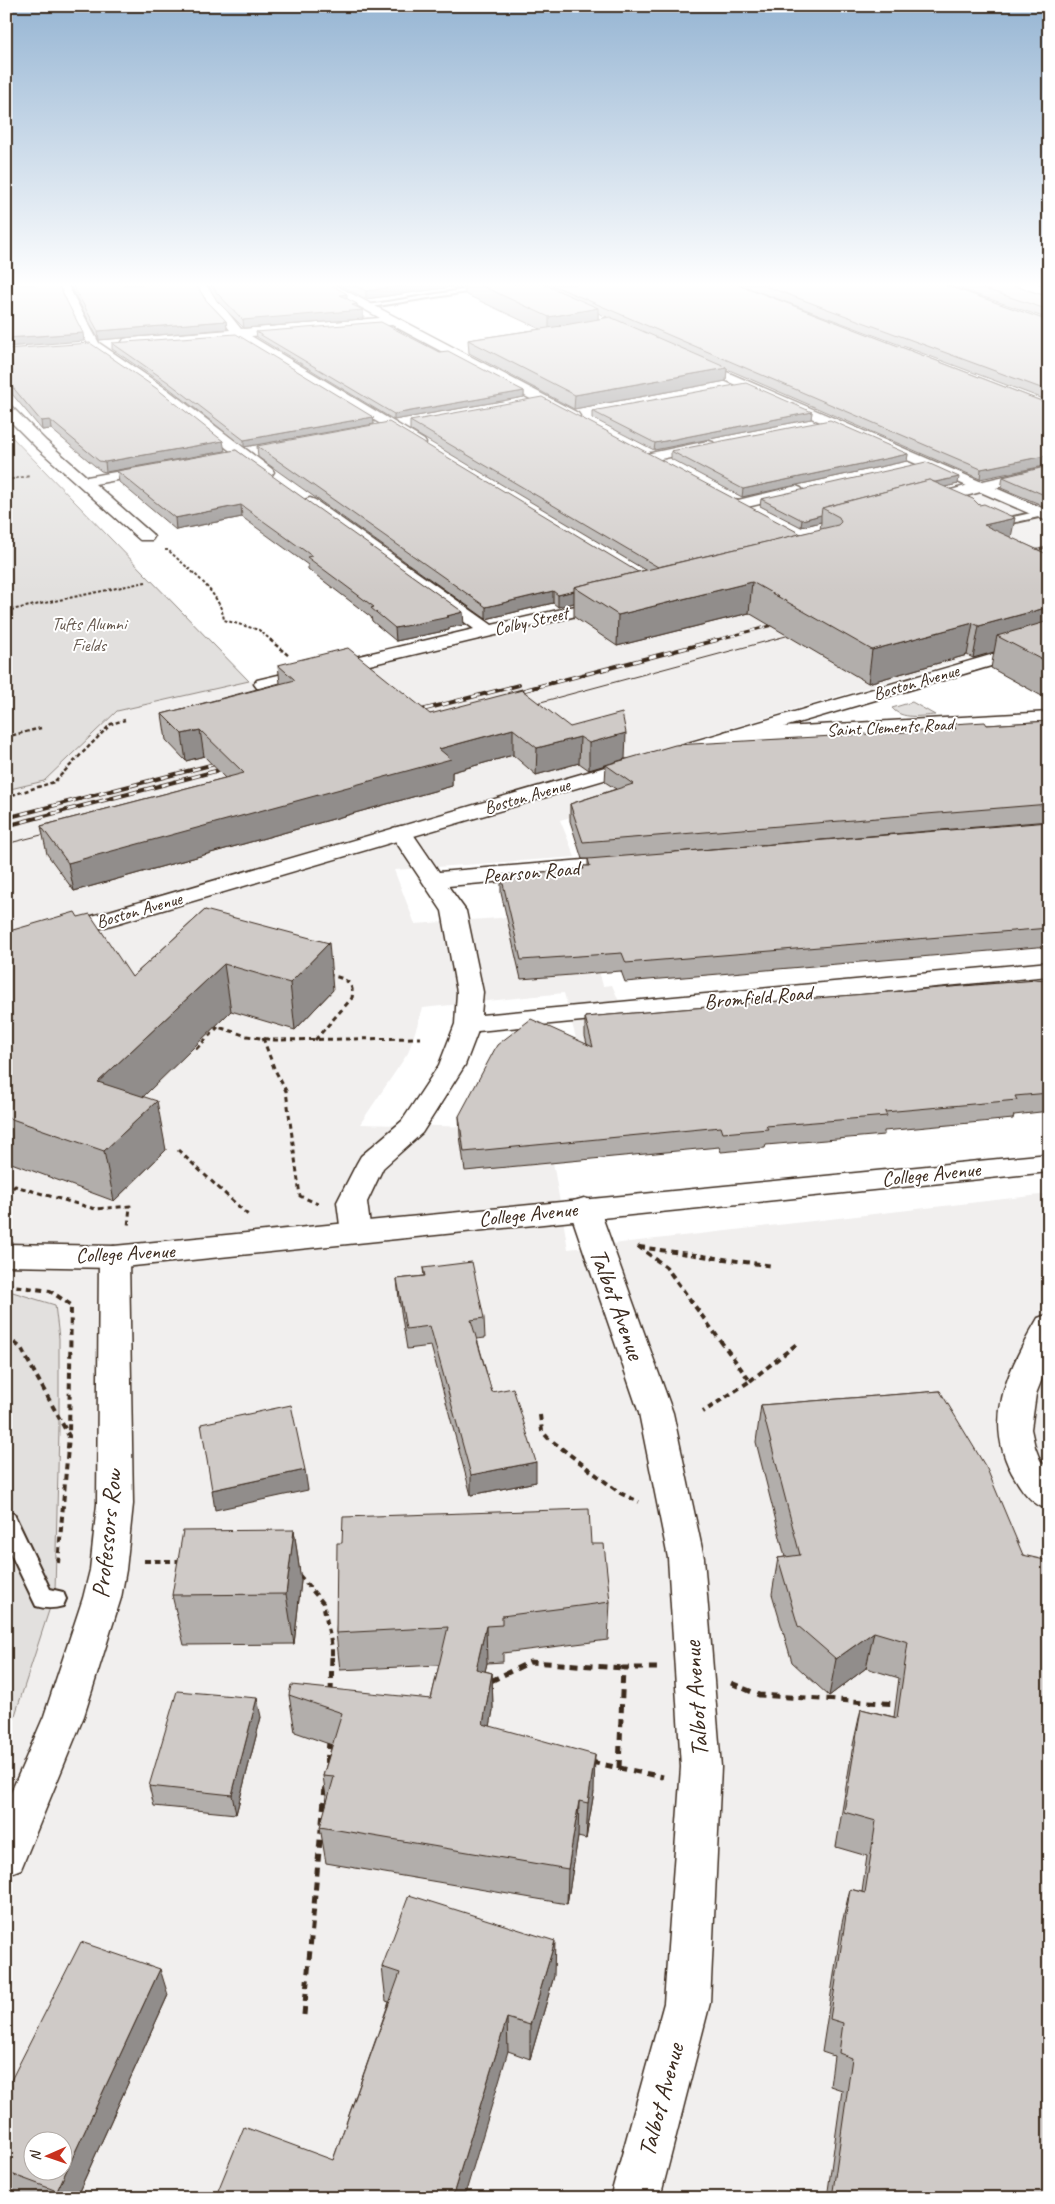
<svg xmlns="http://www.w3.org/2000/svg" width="1055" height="2204" font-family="Caveat,sans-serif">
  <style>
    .built { fill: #f1efee; fill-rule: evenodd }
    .green { fill: #e2e0de; stroke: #8e857e }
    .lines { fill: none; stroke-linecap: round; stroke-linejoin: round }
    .lane-casing { stroke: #3b2a1e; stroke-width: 4 }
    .street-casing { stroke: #3b2a1e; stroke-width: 3 }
    .secondary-casing { stroke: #3b2a1e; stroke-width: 3 }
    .path-far5 { stroke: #3b2a1e; stroke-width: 1; stroke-dasharray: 2.5 2; stroke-linecap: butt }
    .path-far4 { stroke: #3b2a1e; stroke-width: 2; stroke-dasharray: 3 2; stroke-linecap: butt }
    .path-far3 { stroke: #3b2a1e; stroke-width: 2.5; stroke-dasharray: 4 2.5; stroke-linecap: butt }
    .path-far2 { stroke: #3b2a1e; stroke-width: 3; stroke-dasharray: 5 4; stroke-linecap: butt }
    .path-far1 { stroke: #3b2a1e; stroke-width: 4; stroke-dasharray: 6 4.5; stroke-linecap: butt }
    .path { stroke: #3b2a1e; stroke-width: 5; stroke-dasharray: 8 6; stroke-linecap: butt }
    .lane { fill: #fff; fill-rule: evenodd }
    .street { fill: #fff; fill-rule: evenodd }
    .secondary { fill: #fff; fill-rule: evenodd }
    .tram { stroke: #3b2a1e; stroke-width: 1 }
    .rail-far1-casing { stroke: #3b2a1e; stroke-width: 2.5 }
    .rail-casing { stroke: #3b2a1e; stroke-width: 4 }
    .rail-far1 { stroke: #fff; stroke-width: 2; stroke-dasharray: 5; stroke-linecap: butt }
    .rail { stroke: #fff; stroke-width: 2.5; stroke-dasharray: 8; stroke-linecap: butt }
    .wall { fill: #b2aeab; stroke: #3b2a1e; fill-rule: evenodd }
    .shaded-wall { fill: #918d8b; stroke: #3b2a1e }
    .building { fill: #cfcac7; stroke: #3b2a1e; fill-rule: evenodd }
    .labels { text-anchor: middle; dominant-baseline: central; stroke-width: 4; stroke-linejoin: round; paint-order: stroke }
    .far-street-label { font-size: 18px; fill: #3b2a1e; stroke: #fff }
    .far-park-label { font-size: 18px; fill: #65584e; stroke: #fff }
    .street-label { font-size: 21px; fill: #3b2a1e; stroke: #fff }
    .near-street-label { font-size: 25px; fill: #3b2a1e; stroke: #fff }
  </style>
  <rect width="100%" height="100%" fill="#fff"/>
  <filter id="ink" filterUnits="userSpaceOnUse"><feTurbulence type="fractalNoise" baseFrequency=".02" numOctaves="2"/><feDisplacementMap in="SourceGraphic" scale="10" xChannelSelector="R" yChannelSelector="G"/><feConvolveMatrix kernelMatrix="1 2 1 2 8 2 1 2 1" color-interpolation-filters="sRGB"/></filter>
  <g filter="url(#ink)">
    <!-- built -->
    <path class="built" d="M6 431 249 681 336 660 351 667 846 550 821 534 981 491 1049 523V634L693 739 753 781 626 801 560 820 575 857 394 870 415 924 583 912 603 986 612 985 652 1079 588 1084 564 993 423 1008 408 1053 360 1124 550 1129 553 1162 568 1249 1049 1194V2198H6ZM32 2142H62V2172H32Z"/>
    <!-- green -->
    <g class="green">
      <path d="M6 431 249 681 117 711 44 781 6 790Z"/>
      <path d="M912 702 935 715C921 716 902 720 892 708Z"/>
      <path d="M6 1290 55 1305 59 1338V1428L55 1592 6 1743Z"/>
    </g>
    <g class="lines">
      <!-- lane casing -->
      <g class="lane-casing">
        <g id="lane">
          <path d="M499 284H517L365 308 362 306Z"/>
          <path d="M1040 511 1045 514 1043 516 994 527 989 524 991 522Z"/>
          <path d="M6 1511 14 1514 50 1589 63 1592 66 1599 63 1606C53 1609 46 1609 36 1606L6 1544Z"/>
        </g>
      </g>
      <!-- street casing -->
      <g class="street-casing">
        <g id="street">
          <path d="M56 284H67L99 343 168 390 272 469 274 472 272 475H262L158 396 90 348Z"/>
          <path d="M194 284H205L241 329 380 318 319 284H333L578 413 580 416 573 420 568 419 392 325 251 336 424 440 426 443 424 446 419 447 236 337 124 345 122 342 124 339 128 338 230 330Z"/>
          <path d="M6 405 11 406 46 441 87 477 155 465 160 466 162 469 160 472 95 484 152 534 154 537 152 540H140L36 447 6 417Z"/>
          <path d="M708 441 713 442 715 445 713 448 651 461 644 457 646 454Z"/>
          <path d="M1049 466V474L924 507 919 505 916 502 919 499 983 481Z"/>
          <path d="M796 486 801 488 804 491 801 494 739 509 734 507 731 504 734 501Z"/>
          <path d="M310 498 315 500 492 625 610 598 616 599 619 603 616 607 610 608 264 690 257 688 254 684 257 680 474 629 305 506 302 503 305 500Z"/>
          <path d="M1049 712V724L731 742 724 740 721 736 724 732 731 730Z"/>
          <path d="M401 826 409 828 439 872 620 857 628 859 631 864 628 869 620 871 448 886 466 911 483 992 481 1015 1049 962V976L478 1031 465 1065 422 1133 383 1168 367 1202 371 1233 367 1240 356 1243 345 1240 341 1233 337 1202 357 1163 361 1156 402 1121 439 1065 455 1024 457 992 442 911 390 833 393 828Z"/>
          <path d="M584 1198 594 1201 599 1208 673 1413 704 1558 721 1767 710 2003 660 2198H610L664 2003 681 1767 668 1558 639 1413 569 1208 574 1201Z"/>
          <path d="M114 1246 125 1249 129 1257 133 1504 126 1570 121 1598 84 1716 21 1869 6 1875V1804L44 1716 83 1598 90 1570 97 1504 99 1257 103 1249Z"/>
          <path d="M1049 1314V1361L1036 1394 1031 1429 1035 1447 1040 1460 1049 1471V1510C1034 1505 1024 1494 1016 1480 980 1423 1008 1370 1038 1318Z"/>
        </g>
      </g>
      <!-- secondary casing -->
      <g class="secondary-casing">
        <g id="secondary">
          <path d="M692 357 1049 511V522L688 364 686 361Z"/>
          <path d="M1049 638V649L6 956V941Z"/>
          <path d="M1049 1154V1172L114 1268 6 1266V1244L114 1246Z"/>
        </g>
      </g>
      <!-- path-far5 -->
      <path class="path-far5" d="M1038 284 1049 288"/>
      <!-- path-far4 -->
      <g class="path-far4">
        <path d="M6 480 30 476"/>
        <path d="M165 550H168C189 570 220 591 224 620L259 630 272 641"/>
        <path d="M6 611 146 582"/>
      </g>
      <!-- path-far3 -->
      <g class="path-far3">
        <path d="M270 640 289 656"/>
        <path d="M6 737 41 728"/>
        <path d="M6 797 54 782 111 724 125 720"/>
      </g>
      <!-- path-far2 -->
      <g class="path-far2">
        <path d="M212 1025 247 1036 274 1040 420 1038"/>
        <path d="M263 1038 274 1068 286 1091 300 1196 318 1204"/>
        <path d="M315 1040 352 998C355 981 343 978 329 975"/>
        <path d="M196 1049 218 1027"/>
        <path d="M178 1150 249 1216"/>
        <path d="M6 1194 15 1186 95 1209 130 1206 128 1227"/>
      </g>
      <!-- path-far1 -->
      <g class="path-far1">
        <path d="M638 1246 666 1267 750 1381 703 1412"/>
        <path d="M639 1247 773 1266"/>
        <path d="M6 1285 50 1291 71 1305 69 1435"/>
        <path d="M6 1336 21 1348 69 1436 58 1563"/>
        <path d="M750 1381 798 1343"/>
        <path d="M540 1415 542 1431 548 1438 620 1493 639 1502"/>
        <path d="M144 1561H180"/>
        <path d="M299 1575 323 1603 332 1647V1656"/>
      </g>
      <!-- path -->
      <g class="path">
        <path d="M491 1681 530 1662 623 1668"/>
        <path d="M731 1683 759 1695 899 1704"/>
        <path d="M331 1693 332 1655"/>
        <path d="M591 1762 663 1777"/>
        <path d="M327 1763 329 1742"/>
        <path d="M619 1768 623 1668H660"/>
        <path d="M322 1823 325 1787"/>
        <path d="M304 2015 321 1829"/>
      </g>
      <!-- lane -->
      <use href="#lane" class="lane"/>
      <!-- street -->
      <use href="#street" class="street"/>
      <!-- secondary -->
      <use href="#secondary" class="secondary"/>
      <!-- tram -->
      <g class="tram">
        <path d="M526 706 801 632"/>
        <path d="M6 844 57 831"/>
      </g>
      <!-- rail-far1 casing -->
      <g class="rail-far1-casing">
        <g id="rail-far1">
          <path d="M1025 553 1049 547"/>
          <path d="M712 641 785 622"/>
        </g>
      </g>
      <!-- rail casing -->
      <g class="rail-casing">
        <g id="rail">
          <path d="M509 694 717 640"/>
          <path d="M410 713 519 685"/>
          <path d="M6 818 226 761"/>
          <path d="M6 826 231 767"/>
        </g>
      </g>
      <!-- rail-far1 -->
      <use href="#rail-far1" class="rail-far1"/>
      <!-- rail -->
      <use href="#rail" class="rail"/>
    </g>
    <!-- wall -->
    <g class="wall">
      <path d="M69 284H196L205 299 226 321 227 329 99 340Z"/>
      <path d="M207 284H330L347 299 357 304V307L363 319 244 328 217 301Z"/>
      <path d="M338 284H737L1049 404 980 479 727 369 726 381 574 409 469 353 468 340 540 329 465 294V288L455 289 451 287 366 299ZM598 313 607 317 598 319Z"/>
      <path d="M738 284H942L1049 321V401Z"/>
      <path d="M945 284H1009L1049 297V319Z"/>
      <path d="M256 332 439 352 524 391V397L394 420 257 337Z"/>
      <path d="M112 343 373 417 374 424 244 447 169 388 112 349Z"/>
      <path d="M6 349 225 451 106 472 101 471 51 429 42 430 12 394 6 395Z"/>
      <path d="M592 411 812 412 811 419 654 450 592 418Z"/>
      <path d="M410 421 801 534 820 530 821 522 801 527 760 506 761 499 958 484 945 487 1011 538 1049 555V700L991 668 994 652 973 658 967 655 868 683 749 613 617 646 574 617V603L558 607 553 603 486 619 258 457 257 446 638 572 645 570 410 430Z"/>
      <path d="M236 450 464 625 449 628V630L396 641 372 621 371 617 308 569V565L242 517 176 530 119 482 117 471Z"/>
      <path d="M671 451 908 454 907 461 742 497 671 459Z"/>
      <path d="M1049 466V508L1001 488 1003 477Z"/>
      <path d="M278 665 430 714 570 727 625 759 951 729 952 724 987 725 1049 721V821L665 853 1049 822V946L625 982 621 971 521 979 501 893V875L583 869V866H588V859H582L570 821V804L616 789 605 782 606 765 589 770 579 763 536 775 513 755 452 772V786L74 891 47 854 41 826 225 778 204 756 186 761 166 740 162 714 280 683Z"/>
      <path d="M205 910 333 990 295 1030 231 1011 143 1096 166 1150 114 1201 6 1161V932L78 917 132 977Z"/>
      <path d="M1049 979V1111L1014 1115 1013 1119 884 1131V1135L766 1145 765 1148 721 1152 719 1147 465 1171 460 1136 459 1116 587 1044 585 1036V1017Z"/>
      <path d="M423 1268 484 1318 485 1338 477 1339 492 1392 536 1482 471 1495 431 1346 407 1349 399 1299 397 1279 424 1276Z"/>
      <path d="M940 1391 1049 2198H827L842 2090 830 2086 834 2056 822 2052 842 1923 850 1889 862 1892 867 1856 836 1847 853 1745 861 1709 894 1717 899 1678 866 1668 829 1696 792 1662 772 1594 778 1558 785 1557 756 1442 761 1405Z"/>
      <path d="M294 1530 301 1581 294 1644 184 1645 172 1595Z"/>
      <path d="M342 1543 591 1544 610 1602 608 1640 503 1653V1662L487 1663 485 1671 492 1673 493 1710 490 1726 594 1792 586 1839 578 1837 567 1904 326 1863 320 1827 327 1804 323 1776 332 1745 295 1732 289 1695 431 1699 439 1665 340 1670 336 1633Z"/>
      <path d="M261 1717 236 1814 154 1806 149 1786Z"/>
      <path d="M382 1967 554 1976 530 2059 508 2051 333 2160 389 2002 386 2001Z"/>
      <path d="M168 1995 76 2198H22L6 2192V2090Z"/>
    </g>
    <!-- shaded-wall -->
    <g class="shaded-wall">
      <path d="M413 284H451V287L366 299V291Z"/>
      <path d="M455 284H465V288L455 289Z"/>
      <path d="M347 294V302L340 295Z"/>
      <path d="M357 304V311L363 310V319L244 328 243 320Z"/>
      <path d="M598 308V324L561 326H559V332L549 333V317Z"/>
      <path d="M226 321 227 329 99 340 98 331Z"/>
      <path d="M83 333 84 341 6 347V338Z"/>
      <path d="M727 368 726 381 574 409 575 395Z"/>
      <path d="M10 384 12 394 6 395V385Z"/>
      <path d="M524 391V397L394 420V414Z"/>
      <path d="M812 412 811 419 654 450 655 443Z"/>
      <path d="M373 417 374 424 244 447V440Z"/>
      <path d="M50 420 51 429 42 430 41 421Z"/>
      <path d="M223 441 225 451 106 472 105 462Z"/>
      <path d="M908 454 907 461 742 497 743 489Z"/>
      <path d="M1049 455V465L980 479 981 469Z"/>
      <path d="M959 477 958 484 906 496 902 490Z"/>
      <path d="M241 505 242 517 176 530 175 518Z"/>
      <path d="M821 515V522L801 527 802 520Z"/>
      <path d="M1015 518 1009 547 984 525Z"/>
      <path d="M752 582 749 613 617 646 618 615Z"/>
      <path d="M553 591V603L486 619V607Z"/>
      <path d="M574 591V603L558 607V595Z"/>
      <path d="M1049 607V635L997 636 994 652 973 658 979 626Z"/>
      <path d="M463 612 464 625 449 628V630L396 641 395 628Z"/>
      <path d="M973 623 967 655 868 683 872 650Z"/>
      <path d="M513 729V755L452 772V786L74 891 68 863 439 749Z"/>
      <path d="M200 730 204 756 186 761 182 734Z"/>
      <path d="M626 733 625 759 589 770V743Z"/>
      <path d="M580 737 579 763 536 775 537 748Z"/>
      <path d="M329 943 333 990 295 1030 290 983Z"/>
      <path d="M224 964 231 1011 108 1131 98 1082Z"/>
      <path d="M157 1101 166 1150 114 1201 104 1151Z"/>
      <path d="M536 1462V1482L471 1495V1475Z"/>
      <path d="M305 1470 308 1490 215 1510 212 1490Z"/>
      <path d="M294 1530 301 1581 294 1644 286 1594Z"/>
      <path d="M486 1626 487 1663 477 1706 476 1669Z"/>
      <path d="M874 1632 866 1668 829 1696 836 1659Z"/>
      <path d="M492 1673 493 1710 484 1761 483 1724Z"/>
      <path d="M257 1698 261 1717 236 1814 232 1795Z"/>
      <path d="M595 1755 594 1792 586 1839 588 1803Z"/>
      <path d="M579 1801 578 1837 567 1904 568 1869Z"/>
      <path d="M555 1941 554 1976 530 2059V2025Z"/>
      <path d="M160 1969 168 1995 76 2198H60L57 2191Z"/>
      <path d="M507 2018 508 2051 464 2198H452Z"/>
    </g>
    <!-- building -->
    <g class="building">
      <path d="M6 284H58L83 333 6 338Z"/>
      <path d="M72 284H196L205 299 226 321 98 331Z"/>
      <path d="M211 284H330L347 294 340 295 357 304 352 305 363 310 243 320 217 293Z"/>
      <path d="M352 284H413L366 291Z"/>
      <path d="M478 284H543L598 308 549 317Z"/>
      <path d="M550 284H737L1049 404V455L981 469Z"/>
      <path d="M760 284H942L1049 321V391Z"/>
      <path d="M970 284H1009L1049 297V310Z"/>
      <path d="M610 317 727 368 575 395 468 340 561 326H559Z"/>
      <path d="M381 322 439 352 448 351 524 391 394 414 256 332Z"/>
      <path d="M236 334 373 417 244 440 168 382 112 343Z"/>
      <path d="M90 343 156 388 223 441 105 462 99 461 50 420 41 421 10 384 6 385V349Z"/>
      <path d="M746 383 812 412 655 443 592 411Z"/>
      <path d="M542 397 801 534 658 567 410 421Z"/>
      <path d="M830 420 908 454 743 489 671 451Z"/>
      <path d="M389 422 638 572 574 587V591L558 595 553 591 486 607 257 446Z"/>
      <path d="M236 450 463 612 447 616 449 617 395 628 371 608 374 607 307 557 312 556 241 505 175 518 117 471Z"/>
      <path d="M926 462 959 477 935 482 929 480 822 508 821 515 802 520 761 499Z"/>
      <path d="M1049 466V497L1003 477Z"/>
      <path d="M929 480 973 499 979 505 984 504 1015 518 984 525 1049 555V607L979 626 973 623 872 650 752 582 618 615 574 587 838 525 841 522 839 517 822 508Z"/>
      <path d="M1049 621V663L997 636Z"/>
      <path d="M348 648 430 714 522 690 570 727 622 713 626 733 589 743 580 737 537 748 513 729 439 749 451 759 68 863 41 826 244 773 200 730 182 734 162 714 295 680 278 665Z"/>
      <path d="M1049 721V804L583 842 570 804 633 784 606 765 675 745 956 729 952 724 985 722 987 725Z"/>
      <path d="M1049 822V928L626 963 622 953 521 960 501 875 584 869 583 866H590L588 859Z"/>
      <path d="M205 910 329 943 290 983 224 964 98 1082 157 1101 104 1151 6 1117V932L75 912 78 917 90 914 132 977Z"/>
      <path d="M1049 979V1093L1015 1096 1017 1100 885 1112 887 1116 766 1126 768 1129 723 1133 721 1127 464 1152 459 1116 497 1045 531 1019 593 1047 585 1017Z"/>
      <path d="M472 1262 484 1318 471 1320 492 1392 513 1388 536 1462 471 1475 430 1326 406 1329 397 1279 425 1276 423 1268Z"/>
      <path d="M940 1391 987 1469 1023 1555 1049 1561V2198H832L852 2058 839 2053 843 2023 830 2019 850 1889 865 1893 876 1821 844 1812 861 1709 897 1718 908 1642 874 1632 836 1659 798 1626 778 1558 800 1555 761 1405Z"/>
      <path d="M291 1405 305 1470 212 1490 201 1424Z"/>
      <path d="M589 1509 591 1544H604L610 1602 502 1616V1625L486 1626 476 1669 492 1673 483 1724 595 1755 588 1803 579 1801 568 1869 320 1827 334 1777 323 1776 342 1713 289 1695 291 1685 431 1699 448 1627 336 1633 337 1543H342L343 1517Z"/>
      <path d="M294 1530 286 1594 172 1595 183 1531Z"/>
      <path d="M177 1691 257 1698 232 1795 149 1786Z"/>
      <path d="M409 1895 555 1941 530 2025 507 2018 452 2198H215L244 2127 333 2160 400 1973 382 1967Z"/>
      <path d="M81 1942 160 1969 57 2191 6 2172V2090ZM32 2142H62V2172H32Z"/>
    </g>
  </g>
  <!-- sky -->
  <linearGradient id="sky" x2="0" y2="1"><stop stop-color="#96b5d3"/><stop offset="0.48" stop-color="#fff"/><stop offset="1" stop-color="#fff" stop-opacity="0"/></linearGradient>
  <rect width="1055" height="593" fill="url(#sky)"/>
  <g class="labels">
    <!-- far-street labels -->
    <g class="far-street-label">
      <text transform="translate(531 621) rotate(-13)">Colby Street</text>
      <text transform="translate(916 682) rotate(-16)">Boston Avenue</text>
      <text transform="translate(890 727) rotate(-3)">Saint Clements Road</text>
      <text transform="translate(527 796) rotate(-16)">Boston Avenue</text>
      <text transform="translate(139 910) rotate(-16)">Boston Avenue</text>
    </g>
    <!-- far-park labels -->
    <g class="far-park-label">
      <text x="89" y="624">Tufts Alumni<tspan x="89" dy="21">Fields</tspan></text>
    </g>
    <!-- street labels -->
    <g class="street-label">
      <text transform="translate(531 872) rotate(-5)">Pearson Road</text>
      <text transform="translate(758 997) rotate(-5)">Bromfield Road</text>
      <text transform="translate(931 1174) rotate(-6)">College Avenue</text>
      <text transform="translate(528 1214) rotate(-6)">College Avenue</text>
      <text transform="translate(125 1253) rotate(-3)">College Avenue</text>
    </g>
    <!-- near-street labels -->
    <g class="near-street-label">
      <text transform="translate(617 1304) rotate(70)">Talbot Avenue</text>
      <text transform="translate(107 1534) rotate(-84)">Professors Row</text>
      <text transform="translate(696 1699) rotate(-94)">Talbot Avenue</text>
      <text transform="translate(661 2100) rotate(-75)">Talbot Avenue</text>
    </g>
  </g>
  <!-- margin -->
  <rect width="1055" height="2204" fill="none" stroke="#fff" stroke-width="25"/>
  <rect x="12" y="12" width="1030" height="2179" fill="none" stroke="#3b2a1e" stroke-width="2" filter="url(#ink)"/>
  <!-- north arrow -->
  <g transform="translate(48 2156) rotate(268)"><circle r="24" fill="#ffffff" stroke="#b1aaa5"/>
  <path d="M0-4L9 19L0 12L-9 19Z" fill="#c8321e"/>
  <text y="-8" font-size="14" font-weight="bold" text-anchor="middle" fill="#3b2a1e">N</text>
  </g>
</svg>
